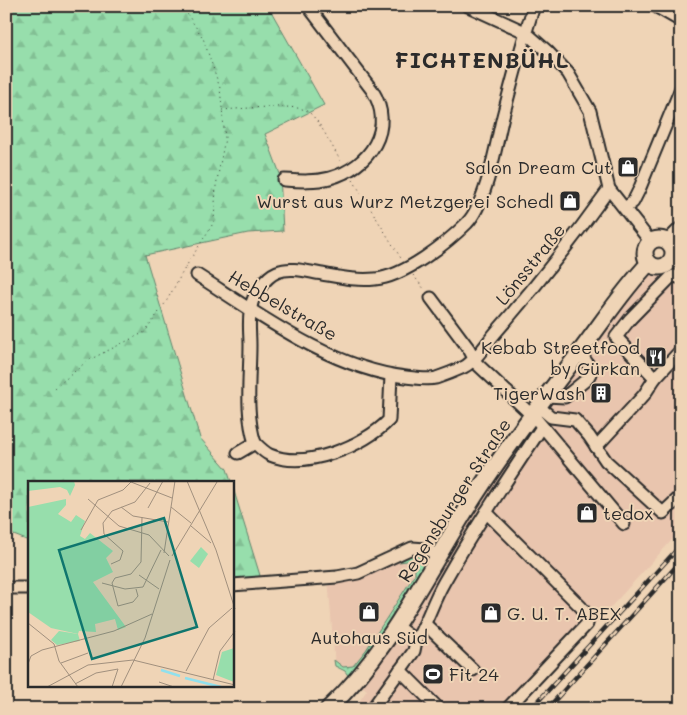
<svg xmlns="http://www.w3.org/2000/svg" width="687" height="715" font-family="Mali,sans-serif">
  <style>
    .built { fill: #e9c5ae }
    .grass { fill: url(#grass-dots); stroke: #61846c }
    .forest { fill: url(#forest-firs); stroke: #61846c }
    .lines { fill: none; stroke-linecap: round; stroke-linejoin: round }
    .minor-casing { stroke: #2b2b2b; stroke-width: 15 }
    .major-casing { stroke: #2b2b2b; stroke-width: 19 }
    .path { stroke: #2b2b2b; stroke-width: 1; stroke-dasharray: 1 4; stroke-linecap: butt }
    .minor { stroke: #efd4b6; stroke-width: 11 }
    .major { stroke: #efd4b6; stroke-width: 15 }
    .rail-casing { stroke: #2b2b2b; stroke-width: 4.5 }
    .rail { stroke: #efd4b6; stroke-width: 2.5; stroke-dasharray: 8; stroke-linecap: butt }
    .labels { text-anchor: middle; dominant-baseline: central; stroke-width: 4; stroke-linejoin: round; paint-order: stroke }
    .poi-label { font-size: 18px; fill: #2b2b2b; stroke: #efd4b6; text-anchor: end }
    .street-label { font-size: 18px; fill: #2b2b2b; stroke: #efd4b6 }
    .district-label { font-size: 22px; font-weight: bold; letter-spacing: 1px; fill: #2b2b2b; stroke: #efd4b6 }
    .inset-river { fill: none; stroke: #90e0ed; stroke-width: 2.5 }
    .inset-road { fill: none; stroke: #a1907e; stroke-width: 1 }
    .view { fill: #0f766e; fill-opacity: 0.15; stroke: #0f766e; stroke-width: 2.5 }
    .inset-edge { fill: none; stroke: #2b2b2b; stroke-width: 2.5 }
  </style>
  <defs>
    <pattern id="grass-dots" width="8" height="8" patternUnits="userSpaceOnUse" patternTransform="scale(1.25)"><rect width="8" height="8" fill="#97deac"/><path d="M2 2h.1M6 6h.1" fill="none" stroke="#82bf94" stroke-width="1.8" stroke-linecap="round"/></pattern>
    <pattern id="forest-firs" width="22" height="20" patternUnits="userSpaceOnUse" patternTransform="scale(1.25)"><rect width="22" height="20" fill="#97deac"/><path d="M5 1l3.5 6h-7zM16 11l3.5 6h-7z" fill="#82bf94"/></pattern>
  </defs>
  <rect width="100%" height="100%" fill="#efd4b6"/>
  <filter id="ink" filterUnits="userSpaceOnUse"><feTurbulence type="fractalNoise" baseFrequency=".02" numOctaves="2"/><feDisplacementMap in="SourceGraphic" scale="10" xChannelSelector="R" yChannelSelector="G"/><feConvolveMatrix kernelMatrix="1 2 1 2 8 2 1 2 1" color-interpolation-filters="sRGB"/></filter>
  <g filter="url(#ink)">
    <!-- built -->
    <path class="built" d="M681 261V530L518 709H354L367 690 349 677 345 671 335 666 328 578 337 577 406 549 432 551 458 523 653 266 662 267 670 263Z"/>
    <!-- grass -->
    <path class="grass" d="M416 552C423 556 424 561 422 569L382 633 349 677 345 671 335 666 334 660 343 667 353 666 366 650 415 574V566L407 561 399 562 397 560Z"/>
    <!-- forest -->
    <g class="forest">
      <path d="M6 6H268L324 105 265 134 280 174 283 231 248 233 145 255 200 438 227 469 231 482H29V541L6 532Z"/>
      <path d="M233 488 262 582 233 585Z"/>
    </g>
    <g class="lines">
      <!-- minor casing -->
      <g class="minor-casing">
        <g id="minor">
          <path d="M468 6 525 32 548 52 568 73 590 111 609 189 650 241"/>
          <path d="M655 6 681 21"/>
          <path d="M284 180C300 181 315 182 330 178 370 167 396 128 372 90L308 6"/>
          <path d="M625 208 633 202 639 190 681 88"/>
          <path d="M672 258 681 261"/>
          <path d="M197 275C258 314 332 369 406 377 415 378 427 380 436 378 445 375 455 371 464 367 477 360 487 342 497 331 537 285 574 238 609 189"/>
          <path d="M681 278 674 276 670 278 630 319 616 337 655 378 681 350"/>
          <path d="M431 298 469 349 477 364 537 420 624 524"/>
          <path d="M546 396 565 397 587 379 592 370 580 353"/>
          <path d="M538 406 551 417 575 420 589 436 606 461 663 513 681 496"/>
          <path d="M255 443C245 413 250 377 250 345 250 333 248 319 251 307 253 295 265 277 277 272 291 266 308 272 322 274 339 277 357 281 375 279 404 277 447 243 467 223 487 202 496 144 503 116 513 79 522 42 534 6"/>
          <path d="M255 443C259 447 265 453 270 455 306 470 364 446 389 420L391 375"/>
          <path d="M596 447 644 395 655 378"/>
          <path d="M238 453 255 443"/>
          <path d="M486 512 581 607 588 616 587 624 507 709"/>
          <path d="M232 585 337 577 358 573 412 548 426 549 439 556"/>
          <path d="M6 588H29"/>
          <path d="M425 624 473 670"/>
          <path d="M396 626 416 641C427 622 433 601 444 582 474 529 508 478 542 427"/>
          <path d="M400 670 439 709"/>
          <path d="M372 709 414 651 416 641"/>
        </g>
      </g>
      <!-- major casing -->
      <g class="major-casing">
        <g id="major">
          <circle cx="659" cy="253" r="14"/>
          <path d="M669 242 681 230"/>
          <path d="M328 709C384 657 419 587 458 523 494 463 537 408 579 353 602 323 623 290 649 263"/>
        </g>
      </g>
      <!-- path -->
      <g class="path">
        <path d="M182 6 203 38 220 88 225 138 216 186 214 222 185 268"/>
        <path d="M222 110C239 109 295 103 307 111 318 117 334 150 341 162"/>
        <path d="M353 180 402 260"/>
        <path d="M413 275 425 290"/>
        <path d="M55 388 87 361 145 332 166 302 185 268 187 270"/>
      </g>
      <!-- minor -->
      <use href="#minor" class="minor"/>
      <!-- major -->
      <use href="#major" class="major"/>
      <!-- rail casing -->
      <g class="rail-casing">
        <g id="rail">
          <path d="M531 709 681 545"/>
          <path d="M547 709 681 561"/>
        </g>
      </g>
      <!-- rail -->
      <use href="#rail" class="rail"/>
    </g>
  </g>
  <!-- icons -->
  <defs>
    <g id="shop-square" transform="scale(1.125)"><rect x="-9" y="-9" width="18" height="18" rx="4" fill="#2b2b2b" stroke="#efd4b6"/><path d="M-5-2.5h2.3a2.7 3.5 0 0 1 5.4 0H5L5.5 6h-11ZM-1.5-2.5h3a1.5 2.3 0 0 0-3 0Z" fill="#fff"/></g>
    <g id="restaurant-square" transform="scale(1.125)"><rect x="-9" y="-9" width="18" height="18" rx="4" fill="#2b2b2b" stroke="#efd4b6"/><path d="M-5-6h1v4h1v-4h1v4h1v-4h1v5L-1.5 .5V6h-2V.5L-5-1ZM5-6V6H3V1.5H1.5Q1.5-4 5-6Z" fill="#fff"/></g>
    <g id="building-square" transform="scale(1.125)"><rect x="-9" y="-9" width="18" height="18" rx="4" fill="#2b2b2b" stroke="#efd4b6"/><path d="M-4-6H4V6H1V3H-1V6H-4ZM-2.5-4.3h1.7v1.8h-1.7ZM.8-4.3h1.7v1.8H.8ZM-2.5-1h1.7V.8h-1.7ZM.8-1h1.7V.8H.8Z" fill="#fff"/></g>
    <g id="stadium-square" transform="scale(1.125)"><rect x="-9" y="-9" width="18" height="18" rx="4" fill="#2b2b2b" stroke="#efd4b6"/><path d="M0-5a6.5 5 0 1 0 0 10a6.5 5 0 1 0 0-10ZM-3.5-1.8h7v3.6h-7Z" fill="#fff"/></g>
  </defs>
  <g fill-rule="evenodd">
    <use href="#shop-square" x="628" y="167"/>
    <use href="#shop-square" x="570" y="201"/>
    <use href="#restaurant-square" x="656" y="357"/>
    <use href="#building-square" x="601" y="393"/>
    <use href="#shop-square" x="587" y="513"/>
    <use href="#shop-square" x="369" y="612"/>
    <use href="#shop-square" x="491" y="613"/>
    <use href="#stadium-square" x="433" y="674"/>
  </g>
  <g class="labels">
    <!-- poi labels -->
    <g class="poi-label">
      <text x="612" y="167">Salon Dream Cut</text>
      <text x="554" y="201">Wurst aus Wurz Metzgerei Schedl</text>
      <text x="640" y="347">Kebab Streetfood<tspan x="640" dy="21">by Gürkan</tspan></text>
      <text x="585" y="393">TigerWash</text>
      <text x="603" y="513" text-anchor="start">tedox</text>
      <text x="507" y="613" text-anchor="start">G. U. T. ABEX</text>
      <text x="369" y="637" text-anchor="middle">Autohaus Süd</text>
      <text x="449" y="674" text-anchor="start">Fit 24</text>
    </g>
    <!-- street labels -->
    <g class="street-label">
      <text transform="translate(530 264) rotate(-51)">Lönsstraße</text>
      <text transform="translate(283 305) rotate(30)">Hebbelstraße</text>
      <text transform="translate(454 500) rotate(-57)">Regensburger Straße</text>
    </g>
    <!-- district labels -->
    <g class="district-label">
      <text x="482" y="59">FICHTENBÜHL</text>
    </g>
  </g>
  <!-- overview -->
  <g transform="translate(28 481)">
    <rect width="206" height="206" fill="#efd4b6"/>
    <path d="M31 150 50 153 52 160 29 164 23 159ZM206 167V201L188 194 194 171Z" fill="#97deac"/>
    <path d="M0 0H46L47 4 42 15 39 9 32 6 0 10ZM38 18V24L30 33 43 41 48 34 57 40 52 55 57 58 62 52 85 70 78 77 85 91 65 101 98 146 90 149 87 138 67 143 68 151 51 150 50 153 23 147 0 131V26Z" fill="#97deac"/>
    <path d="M173 66 180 73 171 87 162 80Z" fill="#97deac"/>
    <path class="inset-river" d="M133 189 152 195M157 197 193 206"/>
    <path class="inset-road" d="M159 0 188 69 207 128M60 18 91 45 121 54 141 75M93 26 105 35 140 41M143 26 163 42M120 27 135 0M163 45 183 62M53 49 70 19 95 9 103 1 144 17M136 72 147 0M144 75 189 1M83 83 92 79 95 70 76 53 75 42 84 30 107 21 122 2M111 94 131 108M74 102 97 108 115 106 133 69M90 125 84 102 87 97 103 93 113 81 114 36M90 125 105 121 110 115 108 108M0 142 26 163 31 180 50 206M33 182 60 172M0 183 3 175 14 169 86 150 124 133M158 190 181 147 204 127M185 199 192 170 207 150M131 201 146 206M47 203 68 192 90 188 84 206M19 206 60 184 105 179 207 204M93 206 117 157 142 79"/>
    <path class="view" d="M136 37 169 146 64 178 31 69Z"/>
    <rect width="206" height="206" class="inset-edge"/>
  </g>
  <!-- margin -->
  <rect width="687" height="715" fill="none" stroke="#efd4b6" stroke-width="25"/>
  <rect x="12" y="12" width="662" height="690" fill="none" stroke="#2b2b2b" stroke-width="2" filter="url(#ink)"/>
</svg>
